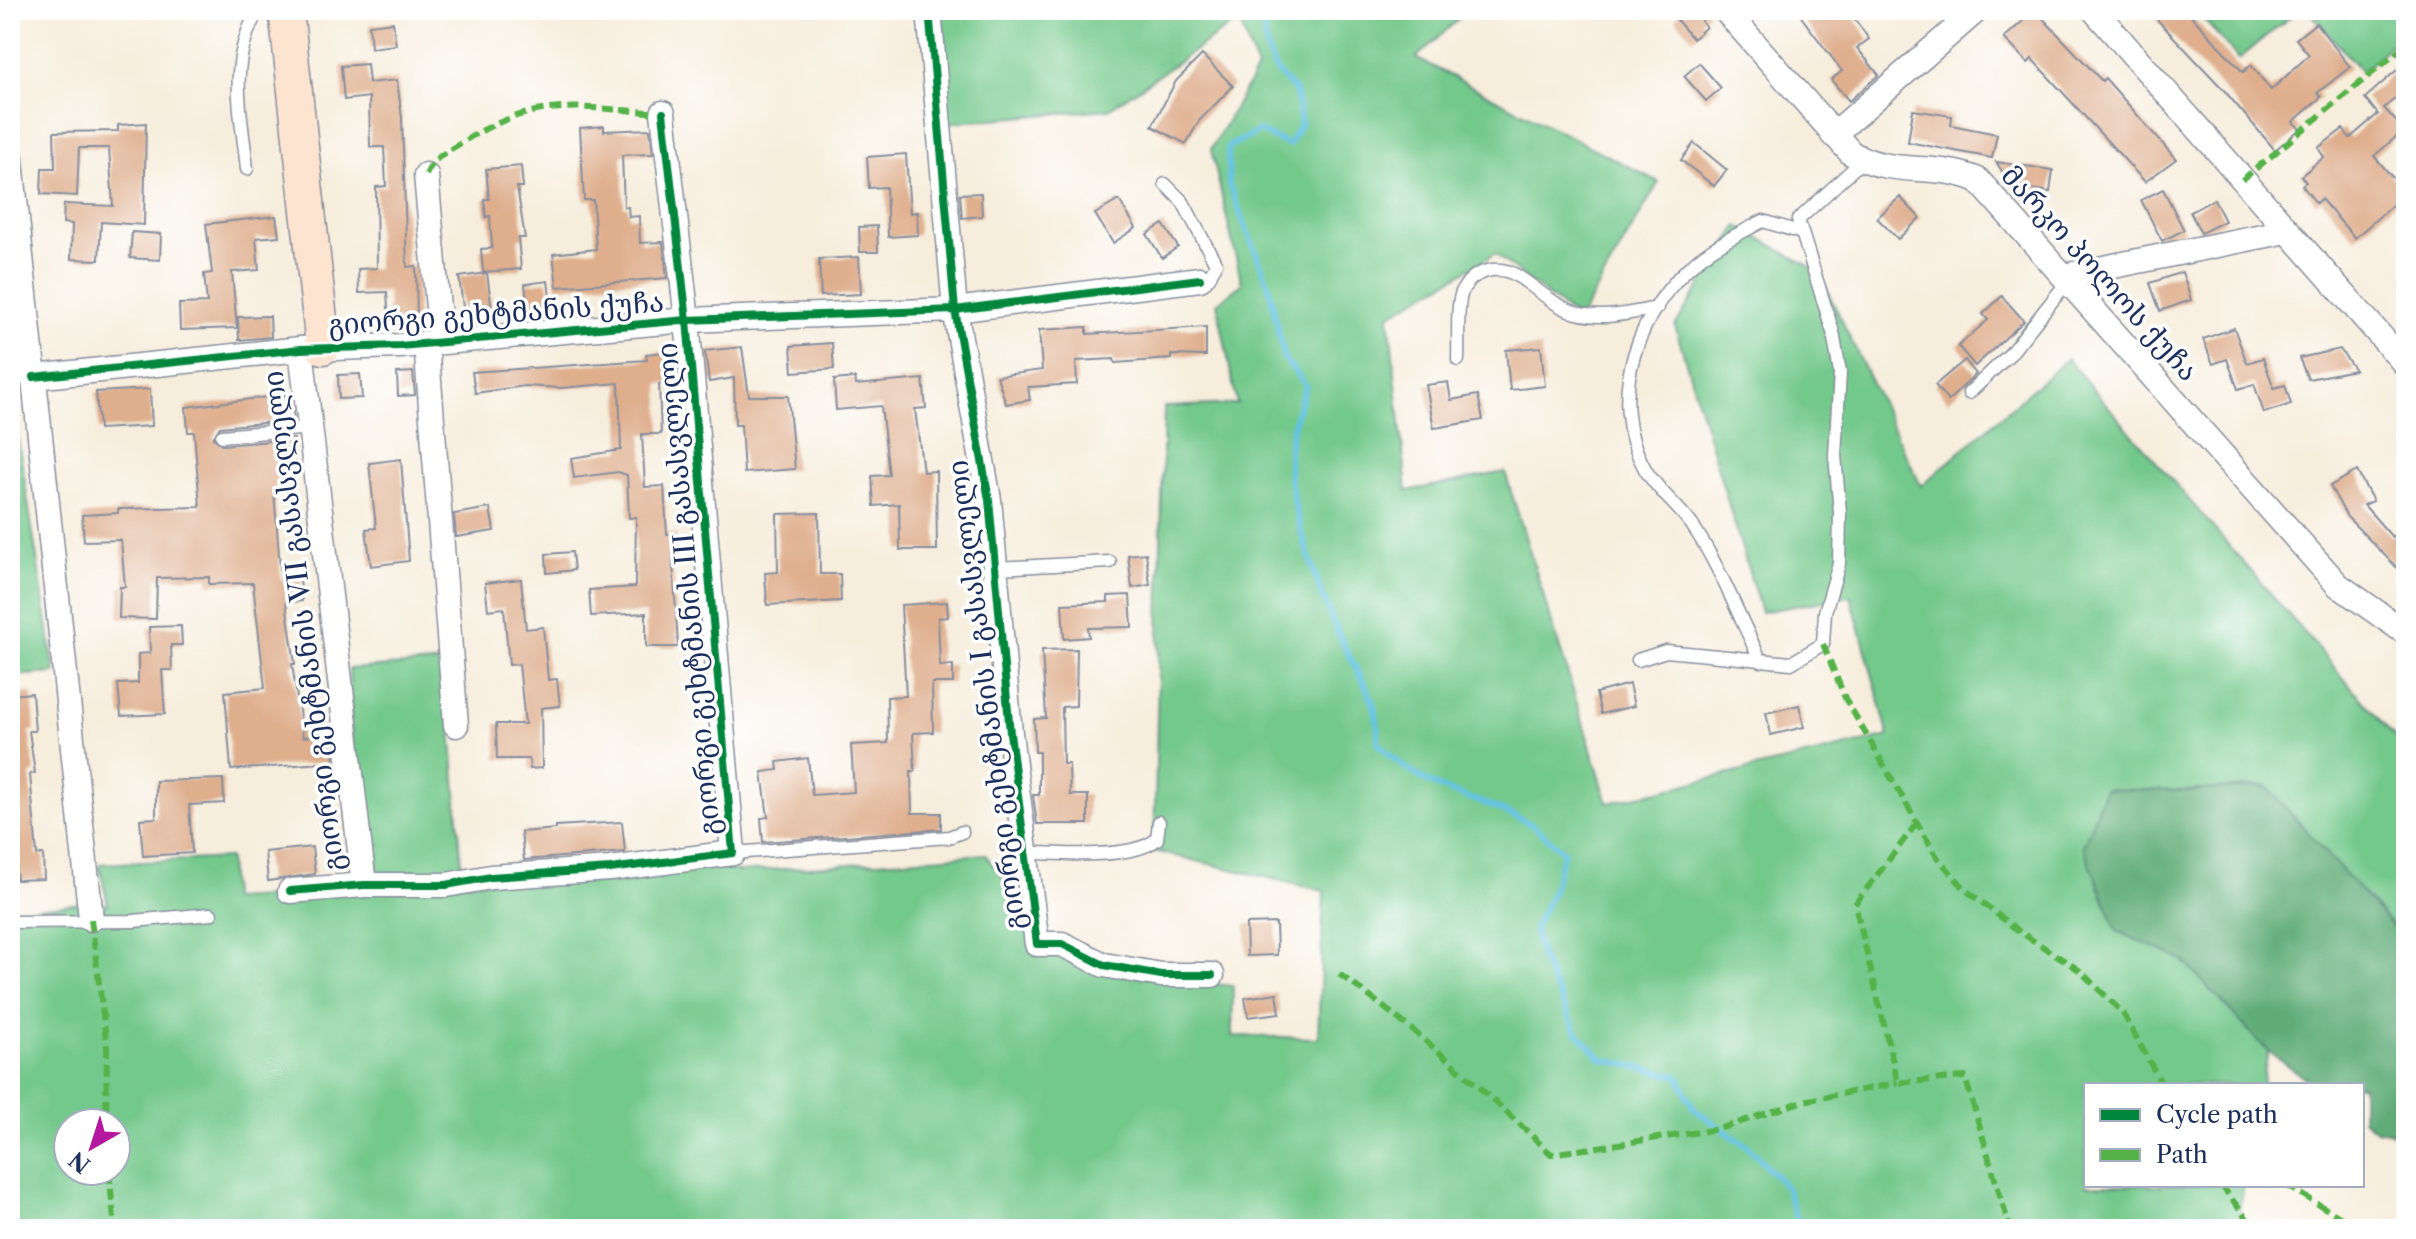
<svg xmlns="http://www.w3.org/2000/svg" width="2416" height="1239" font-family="'Libre Caslon Text','Noto Serif Georgian',serif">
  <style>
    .green { fill: #73c88b; stroke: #477c74; stroke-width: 2; fill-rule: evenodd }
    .forest { fill: #5eac77; stroke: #3c6e6a; stroke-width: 2 }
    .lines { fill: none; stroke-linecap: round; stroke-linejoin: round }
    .stream { stroke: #61c1df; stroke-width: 6 }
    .building { fill: #deae8d }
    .lane-casing { stroke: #888e9d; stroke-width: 15 }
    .street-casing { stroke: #888e9d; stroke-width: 27 }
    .secondary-casing { stroke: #888e9d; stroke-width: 37 }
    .lane { stroke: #fff; stroke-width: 12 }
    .street { stroke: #fff; stroke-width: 24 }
    .secondary { stroke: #fde4d1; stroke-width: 34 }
    .quiet { stroke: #55b248; stroke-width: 6; stroke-dasharray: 12 6; stroke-linecap: butt }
    .cycleway-casing { stroke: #fff; stroke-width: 13 }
    .cycleway { stroke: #00873e; stroke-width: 8 }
    .labels { text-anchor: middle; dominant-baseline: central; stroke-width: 7; stroke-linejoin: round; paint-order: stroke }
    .street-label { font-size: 28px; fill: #1b2f5e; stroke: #fff }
  </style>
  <rect width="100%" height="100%" fill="#fff"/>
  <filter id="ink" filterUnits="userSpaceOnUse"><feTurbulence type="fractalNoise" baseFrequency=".0125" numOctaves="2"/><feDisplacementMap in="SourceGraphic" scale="16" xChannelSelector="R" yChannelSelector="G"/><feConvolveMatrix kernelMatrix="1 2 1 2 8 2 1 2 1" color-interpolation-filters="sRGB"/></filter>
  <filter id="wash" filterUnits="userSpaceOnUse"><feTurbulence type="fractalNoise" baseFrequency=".006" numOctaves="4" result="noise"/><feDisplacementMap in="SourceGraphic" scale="32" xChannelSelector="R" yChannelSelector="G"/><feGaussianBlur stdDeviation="1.8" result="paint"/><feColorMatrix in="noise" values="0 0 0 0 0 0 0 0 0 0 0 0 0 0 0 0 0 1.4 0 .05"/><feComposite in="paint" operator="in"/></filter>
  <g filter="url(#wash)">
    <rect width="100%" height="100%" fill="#f6eddc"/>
    <!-- green -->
    <g class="green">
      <path d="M935 10H1461L1464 14 1416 58 1659 182 1579 320 1495 254 1389 315 1407 491 1505 472 1608 803 1889 736 1851 596 1761 612 1675 326 1738 226 1818 271 1921 486 2067 359 2406 750V941L2265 786 2186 791 2117 931 2183 960 2268 1051 2262 1085H2086V1185H2244L2236 1229H10V911L82 903 108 905 99 864 229 858 231 899 357 892 349 669 446 662 463 883 716 867 739 872 985 854 1065 960 1118 974 1233 986 1232 1036 1318 1038 1324 891 1154 851 1164 407 1237 404 1217 303 1242 284 1211 149 1257 69 1239 20 1109 109 946 123ZM68 1123H116V1171H68Z"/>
      <path d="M2195 10H2298L2239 59Z"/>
      <path d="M2308 10H2406V31L2362 72Z"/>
      <path d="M10 401H12L55 673 10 676Z"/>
    </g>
    <!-- forest -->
    <path class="forest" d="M2266 786 2406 941V1135L2376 1130 2362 1119V1085H2315L2268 1051 2183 960 2117 931 2083 846 2105 789 2186 791Z"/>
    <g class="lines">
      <!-- stream -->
      <path class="stream" d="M1263 10C1265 46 1266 67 1295 90L1301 123 1289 145 1259 131 1228 147 1229 185 1268 283 1284 358 1306 386C1297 409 1289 433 1289 458 1288 509 1324 606 1347 652 1365 686 1380 703 1378 743 1426 796 1468 791 1525 821 1539 828 1552 842 1564 852L1552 893 1534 928 1541 958 1576 1031 1602 1059 1678 1076 1694 1109 1751 1149 1786 1187 1800 1229"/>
    </g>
    <g id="blocks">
      <!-- building -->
      <g class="building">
        <path d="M1684 10H1710L1701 21 1706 27 1693 39 1675 18Z"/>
        <path d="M1796 10H1848L1869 39 1857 48 1879 75 1849 101 1831 80 1842 71Z"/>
        <path d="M2035 10 2102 81 2105 78 2176 159 2145 182 2032 59 2028 63 2004 38Z"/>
        <path d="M2148 10H2186L2243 72 2251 65 2271 90 2309 55 2296 39 2316 23 2350 67 2317 93 2321 97 2293 122 2300 129 2275 150 2222 88Z"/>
        <path d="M393 22 396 45 371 48 369 25Z"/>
        <path d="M1202 55 1233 86 1199 121 1186 144 1152 126 1176 81Z"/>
        <path d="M2406 62V89L2384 108 2404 130 2374 156 2406 193 2355 238 2321 199 2316 203 2302 185 2306 182 2301 176 2324 157 2318 148 2343 129 2350 138 2378 114 2365 98Z"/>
        <path d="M1699 63 1721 88 1706 101 1684 76Z"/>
        <path d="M367 64 369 83 397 80 402 118 407 267 416 266 417 323 389 324 387 292 359 293 358 269 377 268 376 187 386 186 384 147H370L369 97 344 100 341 66Z"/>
        <path d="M1913 110 1952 116 1951 125 1997 134 1992 158 1908 142Z"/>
        <path d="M146 123 144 225 101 222 99 260 71 259 72 224 63 223 64 204 113 206 109 148H79L77 196 41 194 42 168H55L54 132 118 131V125Z"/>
        <path d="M604 126V131L650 129 653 154 622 155 624 207H628L629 217 639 216 640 243 663 242 667 278 557 287 553 254 596 249 593 200H584L580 128Z"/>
        <path d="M1694 143 1727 170 1714 186 1681 160Z"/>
        <path d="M906 154 910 213 917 212 918 235 888 237 886 187 869 188 867 157Z"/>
        <path d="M1996 162 2053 170 2050 192 2012 186Z"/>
        <path d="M521 166 523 187H517L525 238H518L521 269 483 272 481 249 492 248 490 216 486 217 484 199H489L486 169Z"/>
        <path d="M2163 189 2184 230 2162 241 2141 200Z"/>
        <path d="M981 193 982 216 962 218 960 194Z"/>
        <path d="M1900 197 1920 218 1898 239 1877 218Z"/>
        <path d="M2214 199 2225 221 2201 233 2190 212Z"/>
        <path d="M1119 200 1136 228 1113 243 1095 214Z"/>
        <path d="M276 216 279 236 256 238 259 270 232 272 237 328 180 330 179 304 207 303 204 274 212 273 206 224Z"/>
        <path d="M1163 224 1178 247 1162 258 1147 234Z"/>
        <path d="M877 226 878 252H860L859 227Z"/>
        <path d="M132 232 161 234 160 260 130 258Z"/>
        <path d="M859 257 861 294 821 296 819 259Z"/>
        <path d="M2182 272 2191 300 2160 311 2150 283Z"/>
        <path d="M487 273 492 310 464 314 459 277Z"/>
        <path d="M548 281 552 313 529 316 525 284Z"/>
        <path d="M2002 296 2024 321 1975 366 1958 346 1988 320 1983 314Z"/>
        <path d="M270 316 271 337 239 340 238 317Z"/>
        <path d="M1087 327V334L1206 327V356L1171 355V359L1115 363 1114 359 1076 361 1077 384 1028 387 1030 400 1006 404 997 376 1042 370 1039 330Z"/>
        <path d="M2234 328 2247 363 2263 358 2274 388 2285 385 2291 404 2264 413 2254 384 2238 389 2227 359 2213 364 2203 339Z"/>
        <path d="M832 343 834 369 793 372 791 346Z"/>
        <path d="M742 347 749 396H788L795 469 744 473 741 425H735L734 378 709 382 705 351Z"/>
        <path d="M1541 347 1545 386 1510 390 1506 350Z"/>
        <path d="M2340 349 2355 370 2308 379 2299 358Z"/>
        <path d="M673 351 677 382 659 384 661 434H642L645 487 664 486 667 534H676L673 562 678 647H646V613L591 616 589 590 635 587 636 517 629 518 627 475 618 472 574 478 571 458 621 450 619 383 560 388 525 386 475 393 472 372 647 360 646 354Z"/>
        <path d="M1965 360 1976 374 1948 401 1935 385Z"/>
        <path d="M413 372 415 395 398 396 397 373Z"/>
        <path d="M360 374 362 398 339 399 338 375Z"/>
        <path d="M855 378 856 385 923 379 926 408 915 409 923 472 936 471 937 550H900L899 504 874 506 872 476 889 475 881 406 836 410 834 380Z"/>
        <path d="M1448 382 1451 400 1478 395 1483 420 1434 428 1426 385Z"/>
        <path d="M150 389 152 426 99 429 96 392Z"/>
        <path d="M291 394 294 420 220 427 213 438 223 445 294 439V489L274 491 281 580 300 579 302 601 286 602 295 664H292L303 737 331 734 334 762 231 770 225 692 265 688 253 583 209 584V577L157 578 156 619 119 618 120 587H125L121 540 84 541 82 515 118 513V509L200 507 194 432H188L186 407Z"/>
        <path d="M401 459 409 561 371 566 366 529 376 528 369 463Z"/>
        <path d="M2357 471 2373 501 2364 505 2392 537 2395 534 2406 545V577L2347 517 2330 486Z"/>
        <path d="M490 508 494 531 456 537 454 514Z"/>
        <path d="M819 513 820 574H840L841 601 767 605 765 573 778 572 777 514Z"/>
        <path d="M572 552 574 570 547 573 546 554Z"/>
        <path d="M1146 553 1150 585 1132 588 1128 555Z"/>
        <path d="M521 579 526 629 543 627 548 680 557 679 560 706 541 708 542 768 530 769 529 759H497L496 724H525L519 664 509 665 504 608 488 610 485 583Z"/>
        <path d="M1130 595 1132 627 1088 628 1089 637 1064 639 1062 604 1108 602V596Z"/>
        <path d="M947 602 948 617 938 618 940 666 953 665V683H932L933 732 913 733 915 771H911L912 813H941V829L763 842 761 818 768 817 762 772 778 770 777 762 808 758 812 795 854 792 851 745 888 743 887 697 906 696 901 605Z"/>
        <path d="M181 626 182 645H171L172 670H162L165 714 121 716 118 684 138 683V654L150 653 149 627Z"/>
        <path d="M1077 649 1076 706 1062 707 1063 764H1069L1070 795H1088V824H1037L1033 795H1039V752H1035L1034 719 1046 718 1042 650Z"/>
        <path d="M1629 684 1634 706 1601 714 1596 693Z"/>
        <path d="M32 693 35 731H29L35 773 30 774 37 855 43 854 44 879 17 880 10 815V695Z"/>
        <path d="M1799 705 1804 727 1771 735 1766 713Z"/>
        <path d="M223 779 224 803 189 805 192 853 143 856 140 819 156 818V781Z"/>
        <path d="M622 822 625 852 524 860 521 832 556 829V826Z"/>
        <path d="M312 847 315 874 268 881 265 852Z"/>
        <path d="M1276 923 1277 955 1247 956 1246 924Z"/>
        <path d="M1277 993 1280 1013 1248 1017 1245 998Z"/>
      </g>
    </g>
  </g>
  <g filter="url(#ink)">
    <use href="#blocks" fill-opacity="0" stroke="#888e9d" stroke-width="2"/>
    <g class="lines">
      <!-- lane casing -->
      <g class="lane-casing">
        <g id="lane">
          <path d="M247 169C241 109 227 65 258 10"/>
          <path d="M1165 184 1183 202 1216 264 1209 278 1200 279"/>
          <path d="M1458 360C1459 344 1456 305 1462 292 1472 269 1500 264 1519 277 1539 290 1554 306 1577 313 1603 320 1631 313 1657 308"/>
          <path d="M10 379 34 377"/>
          <path d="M1969 393 2010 354 2068 281"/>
          <path d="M222 436 311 428"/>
          <path d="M996 568 1110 562"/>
          <path d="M1638 660 1666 651 1791 663 1823 644 1825 612 1839 564 1840 513 1835 455 1840 373 1833 332 1798 220 1863 160"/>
          <path d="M1761 661C1740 619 1718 562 1692 525 1678 506 1657 490 1645 469 1604 397 1639 306 1700 258 1719 243 1742 232 1763 221L1799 232"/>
          <path d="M1024 852C1055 854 1133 860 1157 839L1159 822"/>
          <path d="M733 853 949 837 962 832"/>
          <path d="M10 922 133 921 211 914"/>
        </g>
      </g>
      <!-- street casing -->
      <g class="street-casing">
        <g id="street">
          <path d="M929 10 955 310 989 500 1010 733 1037 944H1062L1104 965 1161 975H1212"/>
          <path d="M1725 10 1851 153C1894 178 1933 161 1978 180L2338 585 2406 633"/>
          <path d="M2094 10 2406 365"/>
          <path d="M1833 135 1977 10"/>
          <path d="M10 152 91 919"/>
          <path d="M426 175 441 341"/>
          <path d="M2064 276 2287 231"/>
          <path d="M426 343 456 725"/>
          <path d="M301 349 364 885"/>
          <path d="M34 377 301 349 400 346 687 320 955 310 1200 279"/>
          <path d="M290 891 364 885H446L491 877 610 869 733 853 687 320 663 113"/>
        </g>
      </g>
      <!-- secondary casing -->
      <g class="secondary-casing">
        <path id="secondary" d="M286 10 323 347"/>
      </g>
      <!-- lane -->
      <use href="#lane" class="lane"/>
      <!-- street -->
      <use href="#street" class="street"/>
      <!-- secondary -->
      <use href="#secondary" class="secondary"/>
      <!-- quiet -->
      <g class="quiet">
        <path d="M426 175C433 158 446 152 461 143 536 95 580 108 663 113"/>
        <path d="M2242 180 2406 45"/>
        <path d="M1823 644 1845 698 1937 857 1966 890 2020 932 2079 970 2123 1013 2162 1085"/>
        <path d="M1917 823 1855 904 1898 1083 1965 1077 2010 1229"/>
        <path d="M91 919 107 1047 106 1123"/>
        <path d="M1339 974C1415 1028 1484 1090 1551 1154L1719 1129 1804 1101 1898 1083"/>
        <path d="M109 1171 115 1229"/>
        <path d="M2221 1185 2255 1229"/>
        <path d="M2286 1185 2355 1226"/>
      </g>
      <!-- cycleway casing -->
      <g class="cycleway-casing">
        <g id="cycleway">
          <path d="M929 10 955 310 989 500 1010 733 1037 944H1062L1104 965 1161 975H1212"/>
          <path d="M34 377 301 349 400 346 687 320 955 310 1200 279"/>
          <path d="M290 891 364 885H446L491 877 610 869 733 853 687 320 663 113"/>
        </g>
      </g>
      <!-- cycleway -->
      <use href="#cycleway" class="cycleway"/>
    </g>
  </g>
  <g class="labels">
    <!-- street labels -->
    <g class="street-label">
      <text transform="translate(2100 273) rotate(48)">მარკო პოლოს ქუჩა</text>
      <text transform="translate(496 313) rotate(-4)">გიორგი გეხტმანის ქუჩა</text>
      <text transform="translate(688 589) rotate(-95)">გიორგი გეხტმანის III გასასვლელი</text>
      <text transform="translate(303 621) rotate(-97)">გიორგი გეხტმანის VII გასასვლელი</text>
      <text transform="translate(986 695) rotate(-97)">გიორგი გეხტმანის I გასასვლელი</text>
    </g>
  </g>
  <!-- margin -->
  <rect width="2416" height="1239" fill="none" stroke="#fff" stroke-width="40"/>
  <!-- legend -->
  <rect x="2084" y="1083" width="280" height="104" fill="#ffffff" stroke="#a4acbf" stroke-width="2"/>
  <rect x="2100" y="1109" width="40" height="12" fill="#00873e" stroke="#a4acbf" stroke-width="2"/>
  <text x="2156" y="1123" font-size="24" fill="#1b2f5e">Cycle path</text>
  <rect x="2100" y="1149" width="40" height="12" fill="#55b248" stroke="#a4acbf" stroke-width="2"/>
  <text x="2156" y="1163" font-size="24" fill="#1b2f5e">Path</text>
  <!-- north arrow -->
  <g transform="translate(92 1147) rotate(219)"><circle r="38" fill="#ffffff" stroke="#a4acbf" stroke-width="2"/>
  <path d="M0-6L14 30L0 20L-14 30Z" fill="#b5179e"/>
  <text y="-12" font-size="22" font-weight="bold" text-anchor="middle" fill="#1b2f5e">N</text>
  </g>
</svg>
